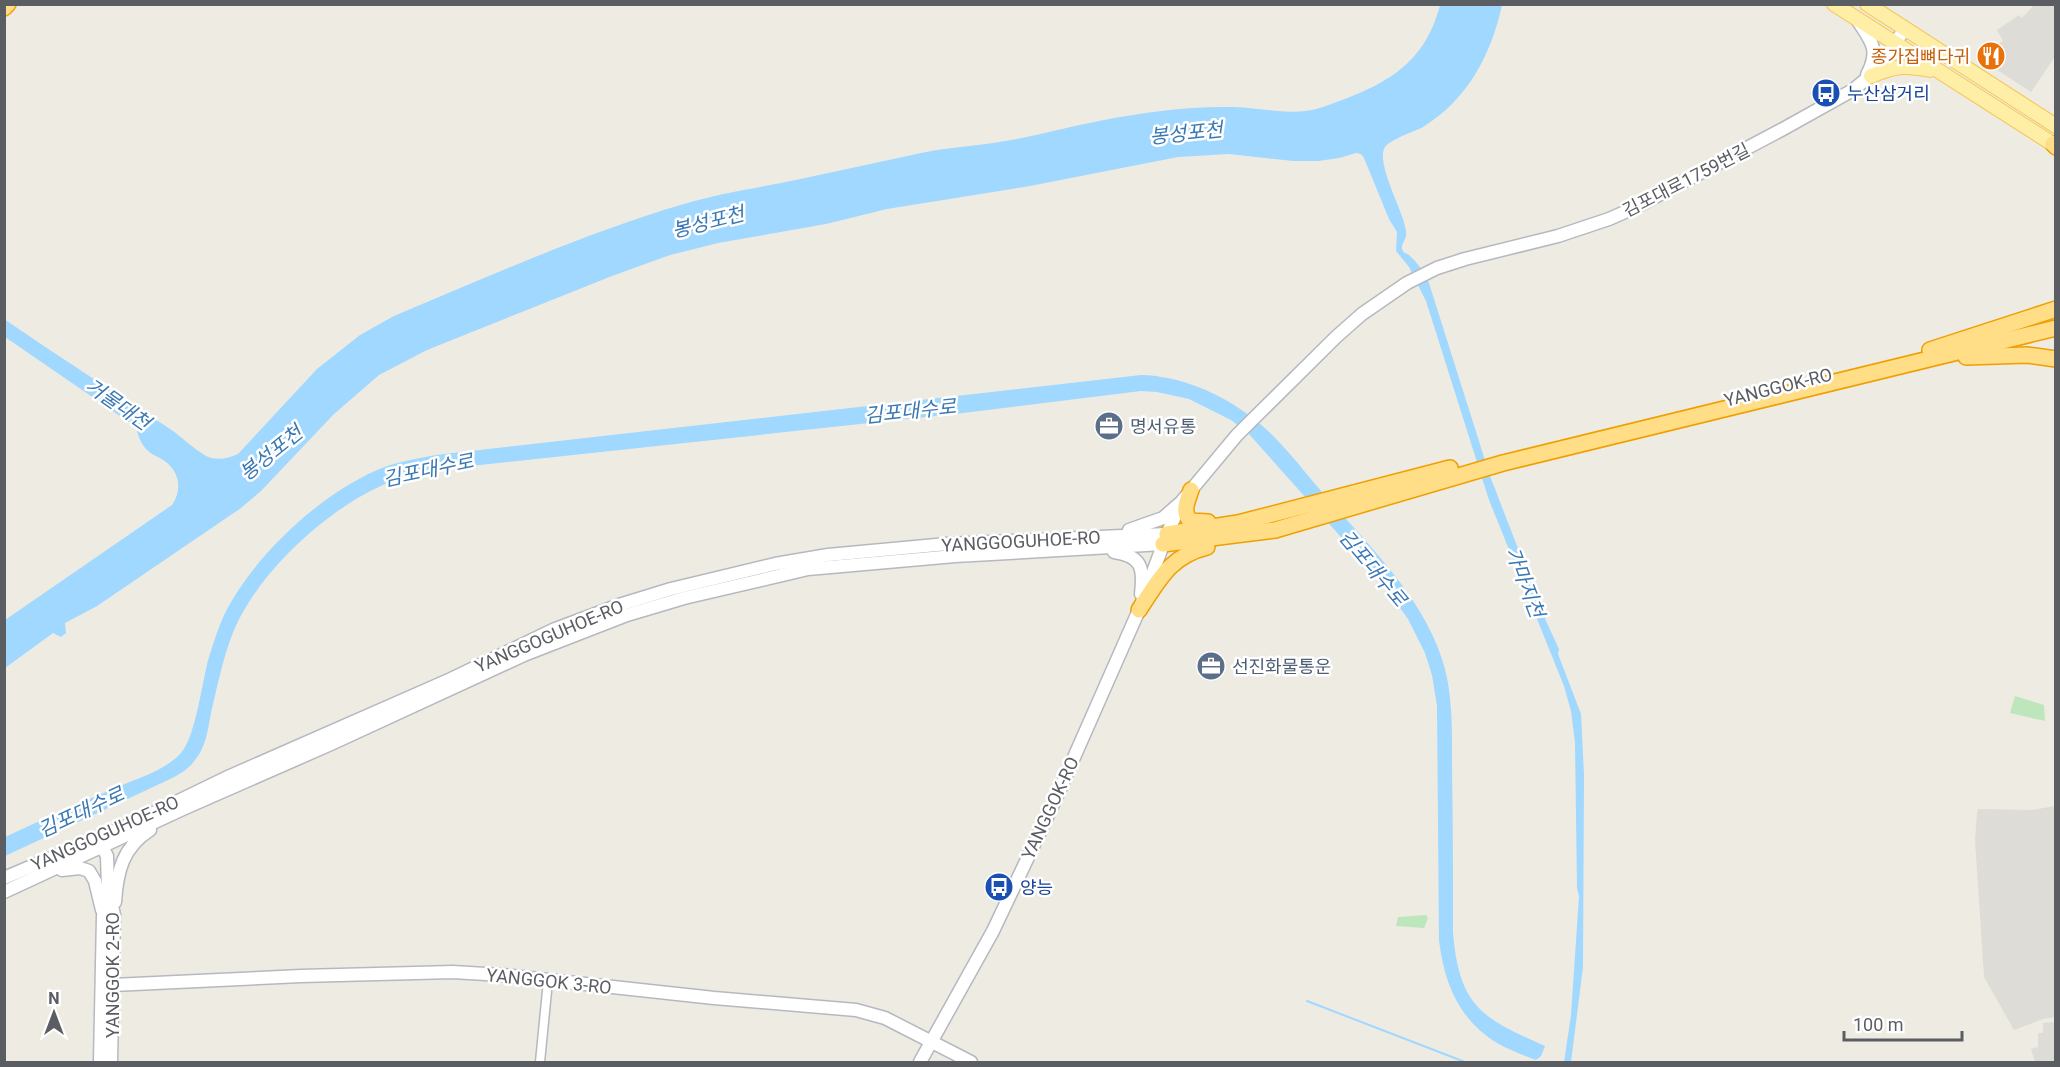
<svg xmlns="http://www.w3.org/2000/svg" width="2060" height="1067" font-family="Roboto,'Noto Sans KR',sans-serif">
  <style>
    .industrial { fill: #dedcd6 }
    .green { fill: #bee6bd }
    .water { fill: #a0d8ff }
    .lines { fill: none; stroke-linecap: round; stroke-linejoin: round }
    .stream { stroke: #a0d8ff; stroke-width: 2 }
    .street-casing { stroke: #b5b8bd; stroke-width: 11 }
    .secondary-casing { stroke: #b5b9bf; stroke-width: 15 }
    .primary-casing { stroke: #f6c453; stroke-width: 16 }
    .highway-casing { stroke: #ef9f00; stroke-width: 18 }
    .street { stroke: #fff; stroke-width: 8 }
    .secondary { stroke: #fff; stroke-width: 12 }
    .primary { stroke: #ffeea5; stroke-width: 14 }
    .highway { stroke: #ffde87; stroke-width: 15 }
    .labels { text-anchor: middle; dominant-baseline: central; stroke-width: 5; stroke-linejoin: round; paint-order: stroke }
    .food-label { font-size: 18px; fill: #c56008; stroke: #fff; text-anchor: end }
    .transit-label { font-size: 18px; fill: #164399; stroke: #fff; text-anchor: start }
    .street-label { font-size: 18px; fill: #5a5e63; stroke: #fff }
    .service-label { font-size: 18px; fill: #4e5e75; stroke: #fff; text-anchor: start }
    .water-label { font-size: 20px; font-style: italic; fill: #3a78b4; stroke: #fff }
  </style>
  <rect width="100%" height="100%" fill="#eeebe2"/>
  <!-- industrial -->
  <g class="industrial">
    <path d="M2035 4 2055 5 2056 55 2031 92 1997 70 2004 64 1994 46 2003 41 1997 30 2019 15 2022 18Z"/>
    <path d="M2055 806V1017L2043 1019 2014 1030 1984 977 1975 840 1977 813 1978 809H1980L2032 810Z"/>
    <path d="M2055 1022V1062H2035L2031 1049 2038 1047V1033H2043V1023Z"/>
  </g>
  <!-- green -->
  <g class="green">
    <path d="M2015 696 2044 705 2045 721 2010 713Z"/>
    <path d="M1426 915 1428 918 1424 928 1396 926 1398 917Z"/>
  </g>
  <!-- water -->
  <g class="water">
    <path d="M1440 5H1502C1491 55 1468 99 1423 127 1414 132 1387 140 1384 149 1378 164 1398 203 1403 219 1404 223 1407 232 1406 236 1405 241 1401 244 1402 249 1403 253 1406 253 1409 255 1417 262 1423 271 1428 280L1490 476 1546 621 1559 649 1558 654 1581 714 1584 775 1583 967 1571 1062H1564L1571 1015 1579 896 1577 888 1575 743 1571 711 1564 686 1489 500 1426 301 1409 267 1396 251 1397 232 1389 219 1364 158 1361 154 1356 153 1339 158 1318 161H1293L1229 154 1178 157 1030 186 887 209 826 224 718 243 670 255 612 276 427 350 379 375 334 414 261 491 241 508 97 606 65 623 66 633 61 637 53 633 5 668V620L172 505C182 491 180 473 166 462 160 457 151 455 146 449 140 442 138 435 136 427L5 337 4 319C59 357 115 392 170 429 181 436 199 454 211 458 221 460 229 458 238 454L317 369 360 335 394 316C490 276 585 233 684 204 723 192 765 187 805 178 844 170 883 161 921 153 949 147 977 146 1005 141 1037 136 1068 127 1099 121 1143 112 1189 106 1234 107 1263 108 1294 117 1323 107 1380 87 1424 68 1440 5Z"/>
    <path d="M1141 375C1180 376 1220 393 1250 416 1278 436 1299 466 1322 492 1367 544 1427 600 1445 669 1453 701 1452 735 1452 768 1453 823 1453 877 1453 932 1459 1006 1481 1018 1545 1046L1541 1056 1536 1060C1523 1055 1509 1050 1497 1043 1459 1020 1444 983 1439 940L1437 706 1432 675 1425 653 1408 619 1382 583 1248 433 1231 420 1189 399 1157 392 1141 391 963 413 461 467C437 471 413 473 390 482 329 506 253 576 231 638 222 662 217 688 211 713 208 729 206 747 195 760 188 770 177 776 166 781L5 856V837C41 820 77 804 113 789 135 779 165 771 181 753 196 736 202 681 209 657 215 638 221 619 231 602 263 547 328 488 387 466 403 461 420 458 436 455Z"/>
  </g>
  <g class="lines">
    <!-- stream -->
    <path class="stream" d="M1307 1001 1465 1062"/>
    <!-- street casing -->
    <g class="street-casing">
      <path id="street" d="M540 1062 548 981"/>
    </g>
    <!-- secondary casing -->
    <g class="secondary-casing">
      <g id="secondary">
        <path d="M1858 21C1872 42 1880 50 1867 75"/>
        <path d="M1129 530 1163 518 1179 504"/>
        <path d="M1114 552C1142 556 1144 568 1141 594"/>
        <path d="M99 841 107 856 108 888 114 915 111 1062"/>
        <path d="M62 870 80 868 89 871 95 881 102 910"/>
        <path d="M4 878 131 824 230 776 451 679 555 629 619 605 671 589 775 564 828 555 947 544 1167 534"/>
        <path d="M4 892 185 808 331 744 524 655 627 615 684 598 808 569 955 556 1163 544"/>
        <path d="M115 902C117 871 123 847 150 830"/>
        <path d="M113 985 301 976 453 972 502 975 714 998 856 1010 885 1018 971 1062"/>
        <path d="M100 1062 103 916 107 895"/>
        <path d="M920 1062 993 931 1057 796 1139 610 1167 534 1182 501 1237 435 1336 337 1362 314 1407 283 1437 268 1465 259 1558 236 1609 219 1634 208 1783 129 1853 90 1883 65 1904 29"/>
      </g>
    </g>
    <!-- primary casing -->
    <g class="primary-casing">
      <g id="primary">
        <path d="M1834 4 2056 146"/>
        <path d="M1867 4 2056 126"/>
        <path d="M1871 76C1895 66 1904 65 1930 70"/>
      </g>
    </g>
    <!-- highway casing -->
    <g class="highway-casing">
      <g id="highway">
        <path d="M4 8 8 4"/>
        <path d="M2053 144 2056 147"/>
        <path d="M1930 350 2056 309"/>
        <path d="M1966 357 2027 355 2056 359"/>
        <path d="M1191 490C1187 502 1182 511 1190 521L1208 522"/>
        <path d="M1167 534 1238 523 1450 468"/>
        <path d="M1163 544 1275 530 1503 463 2056 328"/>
        <path d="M1139 610C1159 580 1170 556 1207 547"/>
      </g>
    </g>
    <!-- street -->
    <use href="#street" class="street"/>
    <!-- secondary -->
    <use href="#secondary" class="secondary"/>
    <!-- primary -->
    <use href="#primary" class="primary"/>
    <!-- highway -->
    <use href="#highway" class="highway"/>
  </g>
  <!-- icons -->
  <defs>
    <g id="restaurant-disc" transform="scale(1.5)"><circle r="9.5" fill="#e8710a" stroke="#fff"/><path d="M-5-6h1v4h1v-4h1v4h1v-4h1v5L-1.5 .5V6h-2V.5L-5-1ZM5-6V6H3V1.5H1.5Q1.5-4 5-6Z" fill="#fff"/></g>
    <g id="bus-disc" transform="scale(1.5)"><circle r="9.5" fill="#1a4fb4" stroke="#fff"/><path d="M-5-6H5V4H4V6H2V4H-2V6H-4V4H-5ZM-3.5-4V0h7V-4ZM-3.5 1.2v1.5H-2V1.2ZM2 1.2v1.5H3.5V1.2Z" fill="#fff"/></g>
    <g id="office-disc" transform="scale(1.5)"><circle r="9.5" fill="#5c6f8a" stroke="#fff"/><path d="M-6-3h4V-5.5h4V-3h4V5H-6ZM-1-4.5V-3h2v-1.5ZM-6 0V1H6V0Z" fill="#fff"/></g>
  </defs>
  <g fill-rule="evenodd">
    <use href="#restaurant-disc" x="1991" y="56"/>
    <use href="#bus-disc" x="1826" y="93"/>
    <use href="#office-disc" x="1109" y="426"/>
    <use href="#office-disc" x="1211" y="666"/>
    <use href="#bus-disc" x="999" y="887"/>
  </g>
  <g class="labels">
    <!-- food labels -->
    <g class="food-label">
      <text x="1970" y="56">종가집뼈다귀</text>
    </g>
    <!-- transit labels -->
    <g class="transit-label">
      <text x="1847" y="93">누산삼거리</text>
      <text x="1020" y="887">양능</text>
    </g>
    <!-- street labels -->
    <g class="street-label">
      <text transform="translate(1686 180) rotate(-27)">김포대로1759번길</text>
      <text transform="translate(1778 387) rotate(-14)">YANGGOK-RO</text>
      <text transform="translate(1021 541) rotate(-3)">YANGGOGUHOE-RO</text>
      <text transform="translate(549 636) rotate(-23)">YANGGOGUHOE-RO</text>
      <text transform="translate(1050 808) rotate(-65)">YANGGOK-RO</text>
      <text transform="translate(105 833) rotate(-24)">YANGGOGUHOE-RO</text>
      <text transform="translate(112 975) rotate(-90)">YANGGOK 2-RO</text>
      <text transform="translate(549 981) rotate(6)">YANGGOK 3-RO</text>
    </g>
    <!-- service labels -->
    <g class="service-label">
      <text x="1130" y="426">명서유통</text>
      <text x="1232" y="666">선진화물통운</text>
    </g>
    <!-- water labels -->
    <g class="water-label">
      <text transform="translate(1186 133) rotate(-6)">봉성포천</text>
      <text transform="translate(708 222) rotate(-14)">봉성포천</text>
      <text transform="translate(118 404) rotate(35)">거물대천</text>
      <text transform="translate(910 411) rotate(-6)">김포대수로</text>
      <text transform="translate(271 453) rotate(-39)">봉성포천</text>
      <text transform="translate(428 470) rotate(-12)">김포대수로</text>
      <text transform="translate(1373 568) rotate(50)">김포대수로</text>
      <text transform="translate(1525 582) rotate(69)">가마지천</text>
      <text transform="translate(81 812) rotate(-25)">김포대수로</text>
    </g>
  </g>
  <!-- border -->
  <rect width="2060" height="1067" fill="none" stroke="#5a5e63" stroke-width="12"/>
  <!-- north arrow -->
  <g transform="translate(54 1013)" stroke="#ffffff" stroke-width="4.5" paint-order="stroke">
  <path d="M0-4.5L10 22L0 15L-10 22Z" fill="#5a5e63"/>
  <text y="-9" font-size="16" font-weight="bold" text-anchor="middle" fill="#5a5e63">N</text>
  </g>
  <!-- scale -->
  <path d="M1844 1031v9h118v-9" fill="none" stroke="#5a5e63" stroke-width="3"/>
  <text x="1853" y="1031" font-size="18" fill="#5a5e63" stroke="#ffffff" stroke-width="4.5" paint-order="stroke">100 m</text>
</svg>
